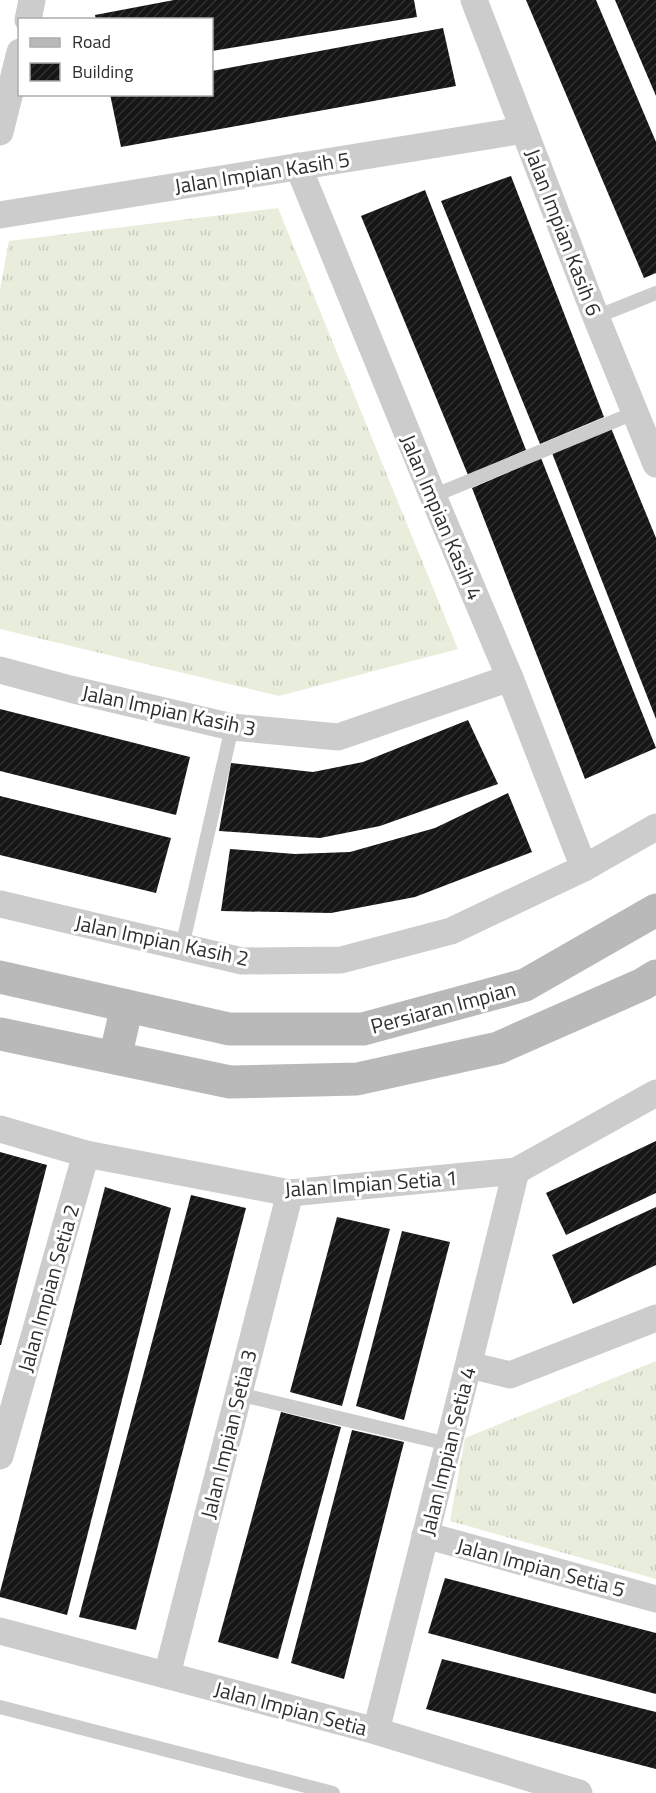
<svg xmlns="http://www.w3.org/2000/svg" width="656" height="1793" font-family="'Titillium Web',sans-serif">
  <style>
    .grass { fill: url(#grass-tufts) }
    .building { fill: url(#building-hatch) }
    .lines { fill: none; stroke-linecap: round; stroke-linejoin: round }
    .lane { stroke: #ccc; stroke-width: 14 }
    .street { stroke: #ccc; stroke-width: 27 }
    .secondary { stroke: #b9b9b9; stroke-width: 33 }
    .labels { text-anchor: middle; dominant-baseline: central; stroke-width: 6; stroke-linejoin: round; paint-order: stroke }
    .street-label { font-size: 21px; fill: #2f2f2f; stroke: #fff }
  </style>
  <defs>
    <pattern id="grass-tufts" width="24" height="20" patternUnits="userSpaceOnUse" patternTransform="scale(1.5)"><rect width="24" height="20" fill="#e9eedc"/><path d="M3 7l-1-3M5 7V3M7 7l1-3M15 17l-1-3M17 17v-4M19 17l1-3" fill="none" stroke="#c8ccbd"/></pattern>
    <pattern id="building-hatch" width="6" height="6" patternUnits="userSpaceOnUse" patternTransform="scale(1.5)"><rect width="6" height="6" fill="#161616"/><path d="M-1 1l2-2M0 6l6-6M5 7l2-2" fill="none" stroke="#303030"/></pattern>
  </defs>
  <rect width="100%" height="100%" fill="#fff"/>
  <!-- grass -->
  <g class="grass">
    <path d="M278 208 458 649 279 696 0 629V289L9 241Z"/>
    <path d="M656 1361V1579L450 1521 465 1438Z"/>
  </g>
  <!-- building -->
  <g class="building">
    <path d="M174 0H414L417 17 212 51V20H96L95 15Z"/>
    <path d="M526 0H596L656 142V273L644 278Z"/>
    <path d="M615 0H656V96Z"/>
    <path d="M443 28 456 86 121 147 110 94H212V71Z"/>
    <path d="M511 176 604 417 540 444 441 201Z"/>
    <path d="M425 190 526 450 468 475 361 216Z"/>
    <path d="M611 428 656 538V719L552 453Z"/>
    <path d="M541 458 656 748 585 779 472 488Z"/>
    <path d="M0 709 190 757 176 815 0 771Z"/>
    <path d="M468 720 498 784 380 826 320 838 219 831 231 763 313 772 363 762Z"/>
    <path d="M508 793 532 852 415 897 331 913 221 911 230 849 295 854 350 852 435 828Z"/>
    <path d="M0 796 171 838 156 893 0 855Z"/>
    <path d="M656 1141V1193L566 1235 546 1193Z"/>
    <path d="M0 1152 47 1165 1 1345H0Z"/>
    <path d="M105 1187 171 1208 67 1615 0 1597V1592Z"/>
    <path d="M191 1195 246 1208 136 1630 79 1617Z"/>
    <path d="M656 1207V1265L573 1304 552 1255Z"/>
    <path d="M337 1217 390 1229 342 1406 290 1392Z"/>
    <path d="M402 1231 450 1242 404 1420 356 1406Z"/>
    <path d="M281 1412 341 1427 278 1659 218 1642Z"/>
    <path d="M352 1430 404 1442 344 1679 291 1663Z"/>
    <path d="M445 1578 656 1633V1694L428 1633Z"/>
    <path d="M442 1659 656 1712V1769L426 1709Z"/>
  </g>
  <g class="lines">
    <!-- lane -->
    <g class="lane">
      <path d="M596 317 656 293"/>
      <path d="M433 496 634 413"/>
      <path d="M182 947 232 727"/>
      <path d="M238 1394 448 1444"/>
      <path d="M0 1707 333 1793"/>
    </g>
    <!-- street -->
    <g class="street">
      <path d="M474 0 596 317 656 464"/>
      <path d="M28 20 32 0"/>
      <path d="M0 132 20 52"/>
      <path d="M298 166 433 496 510 678 584 868"/>
      <path d="M0 215 524 130"/>
      <path d="M0 670 70 689 232 727 338 737 510 678"/>
      <path d="M0 904 242 961 341 960 451 931 584 868 656 827"/>
      <path d="M0 1129 86 1154 290 1193 516 1171 656 1093"/>
      <path d="M469 1365 510 1375 656 1318"/>
      <path d="M0 1456 86 1154"/>
      <path d="M425 1535 656 1599"/>
      <path d="M0 1631 376 1731 579 1793"/>
      <path d="M167 1675 290 1193"/>
      <path d="M376 1731C423 1545 471 1358 516 1171"/>
    </g>
    <!-- secondary -->
    <g class="secondary">
      <path d="M0 977 229 1029H363L525 985 656 910"/>
      <path d="M0 1034 230 1082 357 1079 498 1048 643 984 656 976"/>
      <path d="M115 1058 127 1006"/>
    </g>
  </g>
  <g class="labels">
    <!-- street labels -->
    <g class="street-label">
      <text transform="translate(262 172) rotate(-9)">Jalan Impian Kasih 5</text>
      <text transform="translate(564 232) rotate(69)">Jalan Impian Kasih 6</text>
      <text transform="translate(442 517) rotate(67)">Jalan Impian Kasih 4</text>
      <text transform="translate(169 710) rotate(12)">Jalan Impian Kasih 3</text>
      <text transform="translate(162 940) rotate(12)">Jalan Impian Kasih 2</text>
      <text transform="translate(443 1007) rotate(-15)">Persiaran Impian</text>
      <text transform="translate(371 1183) rotate(-4)">Jalan Impian Setia 1</text>
      <text transform="translate(48 1288) rotate(-74)">Jalan Impian Setia 2</text>
      <text transform="translate(228 1434) rotate(-76)">Jalan Impian Setia 3</text>
      <text transform="translate(447 1451) rotate(-76)">Jalan Impian Setia 4</text>
      <text transform="translate(541 1567) rotate(15)">Jalan Impian Setia 5</text>
      <text transform="translate(291 1708) rotate(15)">Jalan Impian Setia</text>
    </g>
  </g>
  <!-- legend -->
  <rect x="18" y="18" width="195" height="78" fill="#ffffff" stroke="#acacac" stroke-width="1.5"/>
  <rect x="30" y="38" width="30" height="9" fill="#b9b9b9" stroke="#acacac" stroke-width="1.5"/>
  <text x="72" y="48" font-size="18" fill="#2f2f2f">Road</text>
  <rect x="30" y="63" width="30" height="18" fill="url(#building-hatch)" stroke="#acacac" stroke-width="1.5"/>
  <text x="72" y="78" font-size="18" fill="#2f2f2f">Building</text>
</svg>
